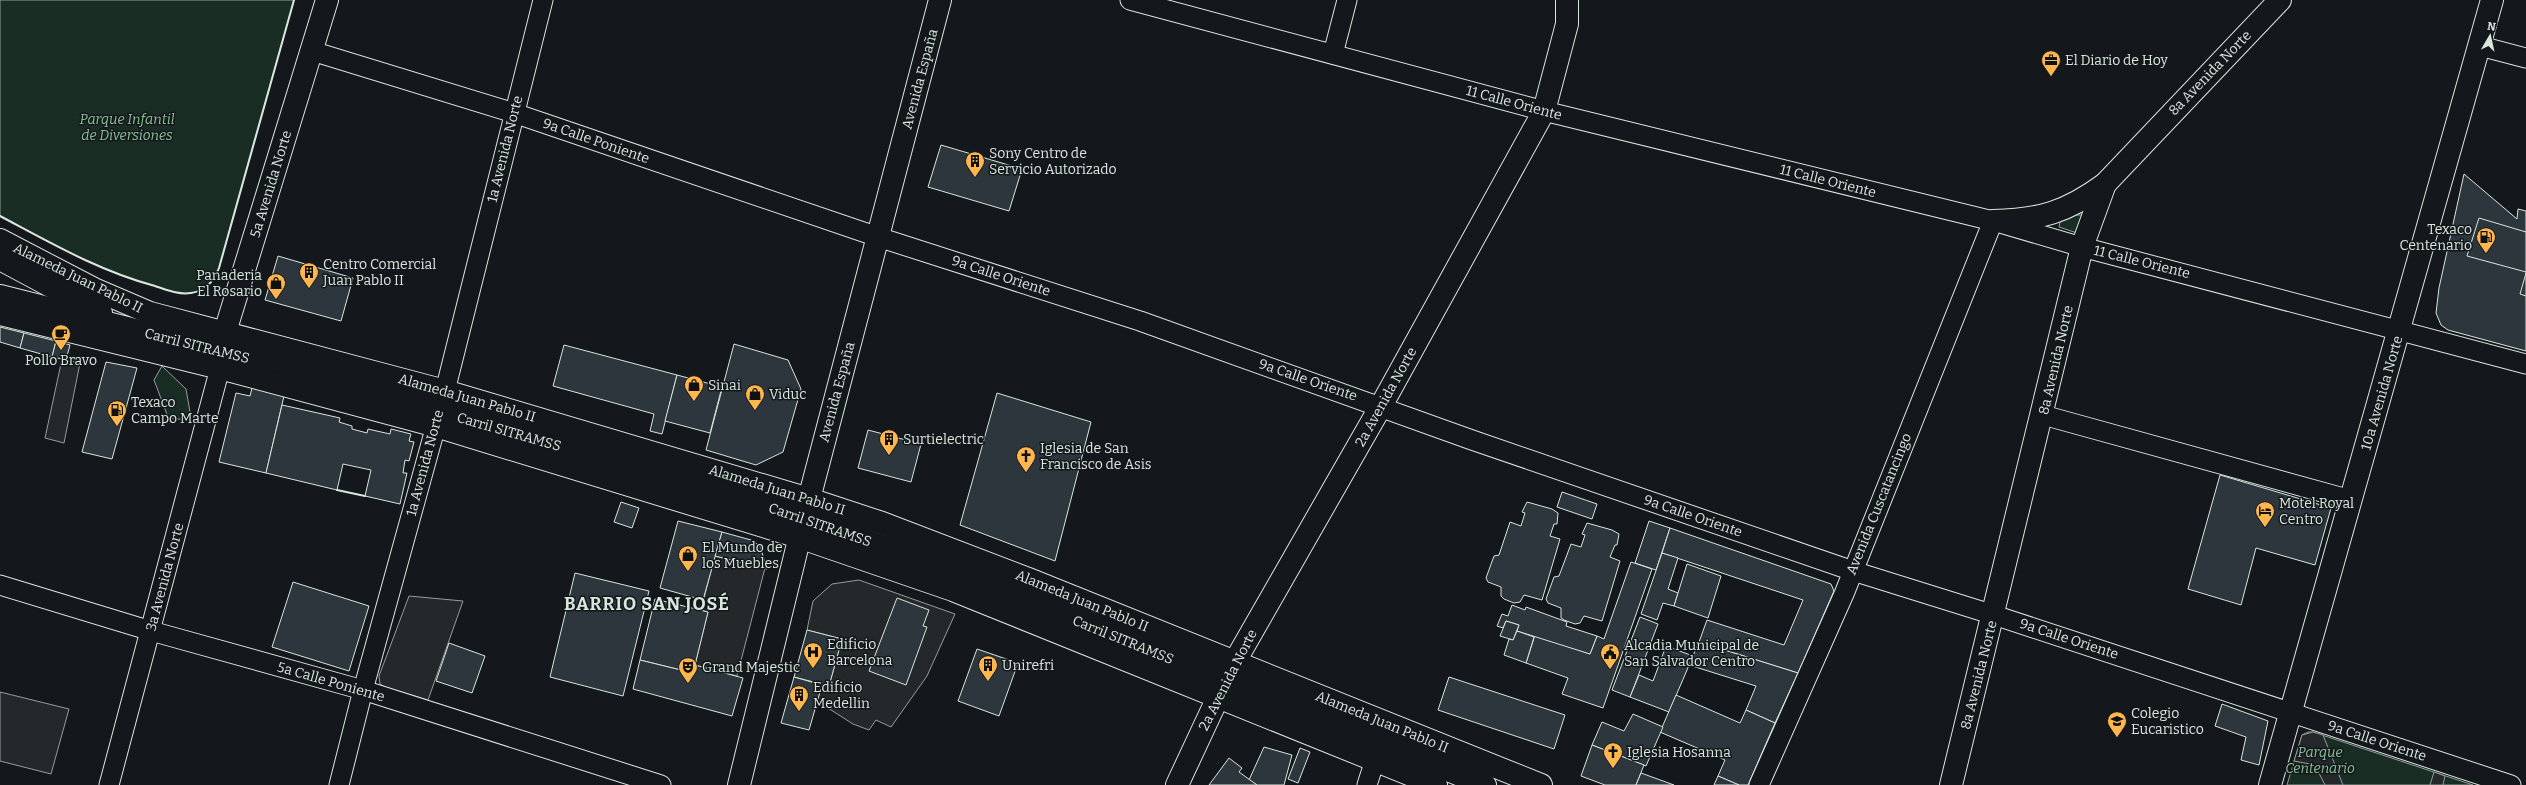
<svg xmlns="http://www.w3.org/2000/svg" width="2526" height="785" font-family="Bitter,serif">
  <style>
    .green { fill: #1a2d24; stroke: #939e99 }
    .parking { fill: #24282b; stroke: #939e99 }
    .building { fill: #2c363c; stroke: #d8e6dc }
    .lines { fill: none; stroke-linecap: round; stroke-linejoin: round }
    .street-casing { stroke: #d8e6dc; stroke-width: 21 }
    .secondary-casing { stroke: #d8e6dc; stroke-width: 24 }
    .primary-casing { stroke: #d8e6dc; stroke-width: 24 }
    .street { stroke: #14181c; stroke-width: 19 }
    .secondary { stroke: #14181c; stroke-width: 22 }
    .primary { stroke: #14181c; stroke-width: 22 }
    .wall { stroke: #d8e6dc; stroke-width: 2 }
    .labels { text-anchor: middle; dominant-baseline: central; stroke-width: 3; stroke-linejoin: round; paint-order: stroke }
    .poi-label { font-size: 14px; fill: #d8e6dc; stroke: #14181c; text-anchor: start }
    .street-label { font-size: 14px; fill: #d8e6dc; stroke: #14181c }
    .park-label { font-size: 14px; font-style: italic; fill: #8ac095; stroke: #14181c }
    .district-label { font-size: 18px; font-weight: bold; letter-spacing: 1px; fill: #d8e6dc; stroke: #14181c }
  </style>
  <rect width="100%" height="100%" fill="#14181c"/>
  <!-- green -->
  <g class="green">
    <path d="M0 0H294L219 268C214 281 205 291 191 293 179 295 167 290 155 286 99 271 51 243 0 216Z"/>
    <path d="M2076 215H2082L2077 233 2059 227 2060 222Z"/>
    <path d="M162 366 186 389 190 412C185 420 176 421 168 417L154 380Z"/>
    <path d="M2308 732H2313L2473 785H2287L2302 735Z"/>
  </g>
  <!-- parking -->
  <g class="parking">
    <path d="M62 359 80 363 64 443 45 438Z"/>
    <path d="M715 556 765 568 737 676 695 665 708 612 701 610Z"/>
    <path d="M859 580 955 614 927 676 891 727 876 720 869 730 853 724 817 701 822 685 829 686 842 639 807 630 813 601 832 584Z"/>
    <path d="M409 596 463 601 428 700 385 687 380 684 379 676Z"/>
    <path d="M0 692 69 709 51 774 0 761Z"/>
    <path d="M2313 732 2323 735 2343 785H2325L2315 765 2294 761 2302 735Z"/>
    <path d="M2434 772 2445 776 2443 785H2430Z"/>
  </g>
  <!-- building -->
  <g class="building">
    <path d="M941 145 1022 169 1009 211 928 187Z"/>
    <path d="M2464 174 2517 219 2518 209 2526 211V351L2448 330 2441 325 2436 313 2439 288Z"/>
    <path d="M2479 218 2526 232V272L2467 256Z"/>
    <path d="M278 256 353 278 341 321 265 300Z"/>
    <path d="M2526 273V296L2520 294Z"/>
    <path d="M0 327 24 333 20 348 0 342Z"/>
    <path d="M24 333 56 341 52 357 20 348Z"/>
    <path d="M56 341 70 345 66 360 52 357Z"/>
    <path d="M734 344 788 360 801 389 783 452 756 465 706 450Z"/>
    <path d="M564 345 677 375 662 434 650 431 654 414 553 386Z"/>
    <path d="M106 362 137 368 112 459 82 452Z"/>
    <path d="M677 375 722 387 710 433 665 421Z"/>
    <path d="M252 388 284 396 266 473 219 462 236 393 250 396Z"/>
    <path d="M997 393 1091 422 1055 561 960 525Z"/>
    <path d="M282 405 340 418 339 422 352 426V429L367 433 368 429 390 434 391 429 411 434 409 441 414 442 409 461 405 460 403 473H407L400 504 365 496 371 470 343 464 337 490 266 473Z"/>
    <path d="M868 430 921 444 911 482 858 468Z"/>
    <path d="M2220 475 2331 508 2315 565 2256 548 2241 605 2188 589Z"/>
    <path d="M1562 492 1597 504 1592 519 1557 507Z"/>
    <path d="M621 502 639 508 632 528 614 522Z"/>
    <path d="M1527 502 1552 509 1558 513 1557 524H1554L1550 536 1560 539 1542 600 1524 595 1520 602 1514 603 1504 599 1501 596V587L1488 582 1486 578 1494 556 1499 555 1510 522 1521 526 1525 513 1522 512Z"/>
    <path d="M678 521 722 532 703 600 660 588Z"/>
    <path d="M1649 521 1670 528 1656 570 1635 563Z"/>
    <path d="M1587 523 1612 530 1619 534 1617 545H1615L1610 557 1620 561 1602 621 1584 616 1580 623 1575 624 1564 620 1561 618V608L1548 603 1546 599 1554 577 1559 576 1571 544 1581 547 1585 535 1582 534Z"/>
    <path d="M1670 528 1831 584 1834 591 1798 673 1699 642 1707 620 1784 645 1803 600 1662 553Z"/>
    <path d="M722 532 751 540 760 546 767 569 715 556Z"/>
    <path d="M1662 553 1678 558 1668 589 1678 593 1674 606 1663 603 1657 620 1641 614Z"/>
    <path d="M1631 562 1652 569 1603 708 1562 694 1568 678 1526 663 1535 635 1590 654 1597 636 1604 639Z"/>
    <path d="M1687 564 1721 576 1708 618 1674 606Z"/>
    <path d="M575 573 649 591 623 696 550 677Z"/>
    <path d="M293 582 369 606 349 671 272 647Z"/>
    <path d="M897 598 929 610 923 626 927 627 906 685 869 671Z"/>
    <path d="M655 599 708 612 693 673 640 660Z"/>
    <path d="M1512 605 1525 610 1526 607 1567 622 1566 626 1597 636 1590 654 1517 631 1519 625 1506 621 1503 628 1497 626 1502 614 1508 616Z"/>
    <path d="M1640 617 1658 624 1630 697 1612 690Z"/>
    <path d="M1506 621 1519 625 1513 640 1500 636Z"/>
    <path d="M807 630 842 639 829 686 794 677Z"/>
    <path d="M1517 631 1534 637 1526 663 1504 655 1509 639 1513 640Z"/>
    <path d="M1699 642 1798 673 1775 723 1746 710 1756 686 1689 665Z"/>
    <path d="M449 643 485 656 472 693 436 681Z"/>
    <path d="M1666 646 1693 656 1669 712 1630 697 1639 675 1653 681Z"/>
    <path d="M977 649 1018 663 999 716 958 701Z"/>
    <path d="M640 660 693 673 695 665 743 678 732 716 633 689Z"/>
    <path d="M794 677 822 685 809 730 781 723Z"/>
    <path d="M1449 677 1565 715 1554 749 1438 710Z"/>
    <path d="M1676 695 1740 723 1746 710 1775 723 1748 785H1739L1718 776 1725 760 1660 732Z"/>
    <path d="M2222 704 2268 721 2259 765 2241 760 2246 737 2215 726Z"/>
    <path d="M1633 714 1663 727 1646 766 1592 745 1602 722 1624 731Z"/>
    <path d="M1592 745 1644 765 1636 785H1605L1581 776Z"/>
    <path d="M1264 747 1292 755 1284 785H1257L1249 780Z"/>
    <path d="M1300 748 1310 752 1298 783 1288 779Z"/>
    <path d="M1229 758 1242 768 1239 772 1257 785H1209Z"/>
    <path d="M1641 773 1674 785H1636Z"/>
    <path d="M1718 776 1739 785H1714Z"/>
  </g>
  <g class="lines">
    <!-- street casing -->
    <g class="street-casing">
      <g id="street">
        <path d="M1130 0 1544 111 1993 221 2082 247 2526 364"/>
        <path d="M2480 46 2526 58"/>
        <path d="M312 51 514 113 878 237 1140 321 1472 440 1853 571 1994 615 2511 785"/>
        <path d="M1333 54 1347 0"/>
        <path d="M2043 415 2351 500"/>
        <path d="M0 585 151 631 363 690 661 785"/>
        <path d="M109 785 220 368"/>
        <path d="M339 785 363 690 440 411 543 0"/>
        <path d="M1367 785 1375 760"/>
        <path d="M1759 785 1844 594 1993 221"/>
      </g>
    </g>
    <!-- secondary casing -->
    <g class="secondary-casing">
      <g id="secondary">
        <path d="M1993 221C2040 220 2067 212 2105 184"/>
        <path d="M739 785 809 499 940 0"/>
        <path d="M1177 785 1234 663 1381 406 1544 111 1567 24V0"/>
        <path d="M1951 785 2082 247 2105 184 2280 0"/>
        <path d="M2270 785 2492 0"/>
      </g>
    </g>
    <!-- primary casing -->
    <g class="primary-casing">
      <g id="primary">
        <path d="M0 240 94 289 150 313 445 391 809 499 882 523 1031 580 1541 785"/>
        <path d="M0 259 101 313"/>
        <path d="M0 296 222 352 440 411 804 518 958 573 1485 785"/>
        <path d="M0 314 220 368 436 426 799 537 953 590 1436 785"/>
        <path d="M223 345 225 332 327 0"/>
      </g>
    </g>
    <!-- street -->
    <use href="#street" class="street"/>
    <!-- secondary -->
    <use href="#secondary" class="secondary"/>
    <!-- primary -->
    <use href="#primary" class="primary"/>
    <!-- wall -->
    <g class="wall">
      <path d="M0 216C51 243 99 271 155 286 167 290 179 295 191 293 205 291 214 281 219 268L294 0"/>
      <path d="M337 490 365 496"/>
    </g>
  </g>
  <!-- icons -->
  <defs>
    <g id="office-pin" transform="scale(1)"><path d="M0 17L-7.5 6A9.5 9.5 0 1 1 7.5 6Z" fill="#ffb74d" stroke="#14181c"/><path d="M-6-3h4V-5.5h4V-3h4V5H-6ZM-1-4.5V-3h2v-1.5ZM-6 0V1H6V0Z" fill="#111"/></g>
    <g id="building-pin" transform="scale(1)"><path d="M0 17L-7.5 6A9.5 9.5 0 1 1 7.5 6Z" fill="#ffb74d" stroke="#14181c"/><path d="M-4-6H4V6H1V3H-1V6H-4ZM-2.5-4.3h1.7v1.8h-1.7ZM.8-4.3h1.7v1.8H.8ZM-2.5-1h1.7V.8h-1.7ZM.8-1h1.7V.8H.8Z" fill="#111"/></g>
    <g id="fuel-pin" transform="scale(1)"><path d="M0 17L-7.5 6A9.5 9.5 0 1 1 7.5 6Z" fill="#ffb74d" stroke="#14181c"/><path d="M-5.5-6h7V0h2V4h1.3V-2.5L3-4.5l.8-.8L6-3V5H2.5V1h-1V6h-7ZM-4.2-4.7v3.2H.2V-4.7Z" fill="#111"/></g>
    <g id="shop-pin" transform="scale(1)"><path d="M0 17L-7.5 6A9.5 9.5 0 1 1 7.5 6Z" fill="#ffb74d" stroke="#14181c"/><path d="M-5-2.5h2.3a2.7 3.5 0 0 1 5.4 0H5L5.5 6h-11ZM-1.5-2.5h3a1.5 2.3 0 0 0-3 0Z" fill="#111"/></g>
    <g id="cafe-pin" transform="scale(1)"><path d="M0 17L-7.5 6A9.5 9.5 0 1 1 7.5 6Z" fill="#ffb74d" stroke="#14181c"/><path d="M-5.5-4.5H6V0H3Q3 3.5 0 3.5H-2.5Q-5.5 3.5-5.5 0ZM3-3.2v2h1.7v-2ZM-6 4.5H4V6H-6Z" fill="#111"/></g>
    <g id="church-pin" transform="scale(1)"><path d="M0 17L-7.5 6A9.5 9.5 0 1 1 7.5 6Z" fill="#ffb74d" stroke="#14181c"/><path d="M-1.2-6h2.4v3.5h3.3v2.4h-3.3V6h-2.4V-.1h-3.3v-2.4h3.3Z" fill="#111"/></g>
    <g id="hotel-pin" transform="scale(1)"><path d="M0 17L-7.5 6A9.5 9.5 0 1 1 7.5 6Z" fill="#ffb74d" stroke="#14181c"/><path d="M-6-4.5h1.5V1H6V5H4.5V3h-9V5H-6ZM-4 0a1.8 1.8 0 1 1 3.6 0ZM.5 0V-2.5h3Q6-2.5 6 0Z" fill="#111"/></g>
    <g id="hospital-pin" transform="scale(1)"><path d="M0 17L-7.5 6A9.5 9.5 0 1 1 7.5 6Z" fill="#ffb74d" stroke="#14181c"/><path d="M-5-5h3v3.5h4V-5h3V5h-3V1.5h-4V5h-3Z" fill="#111"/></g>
    <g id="civic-pin" transform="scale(1)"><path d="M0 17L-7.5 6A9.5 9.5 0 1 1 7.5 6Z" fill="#ffb74d" stroke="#14181c"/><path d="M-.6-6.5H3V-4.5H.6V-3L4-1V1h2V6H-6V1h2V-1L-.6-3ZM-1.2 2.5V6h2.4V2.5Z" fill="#111"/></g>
    <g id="theatre-pin" transform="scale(1)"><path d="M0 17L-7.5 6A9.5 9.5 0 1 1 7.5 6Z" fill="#ffb74d" stroke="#14181c"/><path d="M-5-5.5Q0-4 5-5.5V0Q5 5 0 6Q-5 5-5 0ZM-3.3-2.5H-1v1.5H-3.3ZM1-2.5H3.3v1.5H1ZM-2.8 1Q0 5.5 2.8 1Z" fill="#111"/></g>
    <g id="school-pin" transform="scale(1)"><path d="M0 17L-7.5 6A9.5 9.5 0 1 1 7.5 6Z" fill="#ffb74d" stroke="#14181c"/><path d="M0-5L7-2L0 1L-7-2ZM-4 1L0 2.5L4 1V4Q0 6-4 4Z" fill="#111"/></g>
  </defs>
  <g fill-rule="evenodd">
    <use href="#office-pin" x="2051" y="60"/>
    <use href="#building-pin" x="975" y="161"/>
    <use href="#fuel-pin" x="2486" y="237"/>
    <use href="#building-pin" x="309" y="272"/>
    <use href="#shop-pin" x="276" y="283"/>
    <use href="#cafe-pin" x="61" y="334"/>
    <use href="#shop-pin" x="694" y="385"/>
    <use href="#shop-pin" x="755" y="394"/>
    <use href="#fuel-pin" x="117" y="410"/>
    <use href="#building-pin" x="889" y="439"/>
    <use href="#church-pin" x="1026" y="456"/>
    <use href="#hotel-pin" x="2265" y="511"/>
    <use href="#shop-pin" x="688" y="555"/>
    <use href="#hospital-pin" x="813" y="652"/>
    <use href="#civic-pin" x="1610" y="653"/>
    <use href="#building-pin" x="988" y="665"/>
    <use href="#theatre-pin" x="688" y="667"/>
    <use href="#building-pin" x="799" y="695"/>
    <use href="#school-pin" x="2117" y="721"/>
    <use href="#church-pin" x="1613" y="752"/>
  </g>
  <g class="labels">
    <!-- poi labels -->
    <g class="poi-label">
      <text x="2065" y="60">El Diario de Hoy</text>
      <text x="989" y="153">Sony Centro de<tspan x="989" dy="16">Servicio Autorizado</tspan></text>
      <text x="2472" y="229" text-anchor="end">Texaco<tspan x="2472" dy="16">Centenario</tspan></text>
      <text x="323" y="264">Centro Comercial<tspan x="323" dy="16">Juan Pablo II</tspan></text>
      <text x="262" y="275" text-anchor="end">Panaderia<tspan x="262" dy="16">El Rosario</tspan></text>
      <text x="61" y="360" text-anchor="middle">Pollo Bravo</text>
      <text x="708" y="385">Sinai</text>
      <text x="769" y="394">Viduc</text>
      <text x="131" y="402">Texaco<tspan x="131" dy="16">Campo Marte</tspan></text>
      <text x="903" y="439">Surtielectric</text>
      <text x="1040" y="448">Iglesia de San<tspan x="1040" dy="16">Francisco de Asis</tspan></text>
      <text x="2279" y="503">Motel Royal<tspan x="2279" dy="16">Centro</tspan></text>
      <text x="702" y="547">El Mundo de<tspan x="702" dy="16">los Muebles</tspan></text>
      <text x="827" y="644">Edificio<tspan x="827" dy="16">Barcelona</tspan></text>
      <text x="1624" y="645">Alcadia Municipal de<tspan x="1624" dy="16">San Salvador Centro</tspan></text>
      <text x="1002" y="665">Unirefri</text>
      <text x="702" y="667">Grand Majestic</text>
      <text x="813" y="687">Edificio<tspan x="813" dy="16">Medellin</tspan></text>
      <text x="2131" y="713">Colegio<tspan x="2131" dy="16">Eucaristico</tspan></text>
      <text x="1627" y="752">Iglesia Hosanna</text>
    </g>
    <!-- street labels -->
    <g class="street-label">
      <text transform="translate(2210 73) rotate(-46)">8a Avenida Norte</text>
      <text transform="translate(920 79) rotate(-75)">Avenida España</text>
      <text transform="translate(1514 103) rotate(15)">11 Calle Oriente</text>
      <text transform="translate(596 141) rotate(19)">9a Calle Poniente</text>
      <text transform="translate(505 149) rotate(-76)">1a Avenida Norte</text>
      <text transform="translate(1828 181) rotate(14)">11 Calle Oriente</text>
      <text transform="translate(271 184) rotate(-73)">5a Avenida Norte</text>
      <text transform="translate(2142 262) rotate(14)">11 Calle Oriente</text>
      <text transform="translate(1001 276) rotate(18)">9a Calle Oriente</text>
      <text transform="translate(78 278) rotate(26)">Alameda Juan Pablo II</text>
      <text transform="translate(197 346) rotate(14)">Carril SITRAMSS</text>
      <text transform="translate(2056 360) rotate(-77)">8a Avenida Norte</text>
      <text transform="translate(1308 380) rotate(19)">9a Calle Oriente</text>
      <text transform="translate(837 392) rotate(-75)">Avenida España</text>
      <text transform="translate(2382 393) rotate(-74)">10a Avenida Norte</text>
      <text transform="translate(1386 397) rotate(-61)">2a Avenida Norte</text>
      <text transform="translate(467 398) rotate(16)">Alameda Juan Pablo II</text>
      <text transform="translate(509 432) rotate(16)">Carril SITRAMSS</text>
      <text transform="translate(425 463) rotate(-75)">1a Avenida Norte</text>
      <text transform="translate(777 490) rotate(17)">Alameda Juan Pablo II</text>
      <text transform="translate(1879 504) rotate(-68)">Avenida Cuscatancingo</text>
      <text transform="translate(1693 516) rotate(19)">9a Calle Oriente</text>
      <text transform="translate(820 525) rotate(19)">Carril SITRAMSS</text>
      <text transform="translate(165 577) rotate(-75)">3a Avenida Norte</text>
      <text transform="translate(1082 601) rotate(22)">Alameda Juan Pablo II</text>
      <text transform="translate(2069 639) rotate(18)">9a Calle Oriente</text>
      <text transform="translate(1123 640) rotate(22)">Carril SITRAMSS</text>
      <text transform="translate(1979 675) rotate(-76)">8a Avenida Norte</text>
      <text transform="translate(1228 680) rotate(-63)">2a Avenida Norte</text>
      <text transform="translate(331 682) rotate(16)">5a Calle Poniente</text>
      <text transform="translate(1382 722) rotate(22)">Alameda Juan Pablo II</text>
      <text transform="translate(2377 741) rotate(18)">9a Calle Oriente</text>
    </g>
    <!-- park labels -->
    <g class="park-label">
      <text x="127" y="119">Parque Infantil<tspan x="127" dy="16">de Diversiones</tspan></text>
      <text x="2320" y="752">Parque<tspan x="2320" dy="16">Centenario</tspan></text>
    </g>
    <!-- district labels -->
    <g class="district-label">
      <text x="647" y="604">BARRIO SAN JOSÉ</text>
    </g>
  </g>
  <!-- north arrow -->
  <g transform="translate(2490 36) rotate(9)" stroke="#14181c" stroke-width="3" paint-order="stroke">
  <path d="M0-3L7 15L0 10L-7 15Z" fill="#d8e6dc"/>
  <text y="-6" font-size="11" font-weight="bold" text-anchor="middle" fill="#d8e6dc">N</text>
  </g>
</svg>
